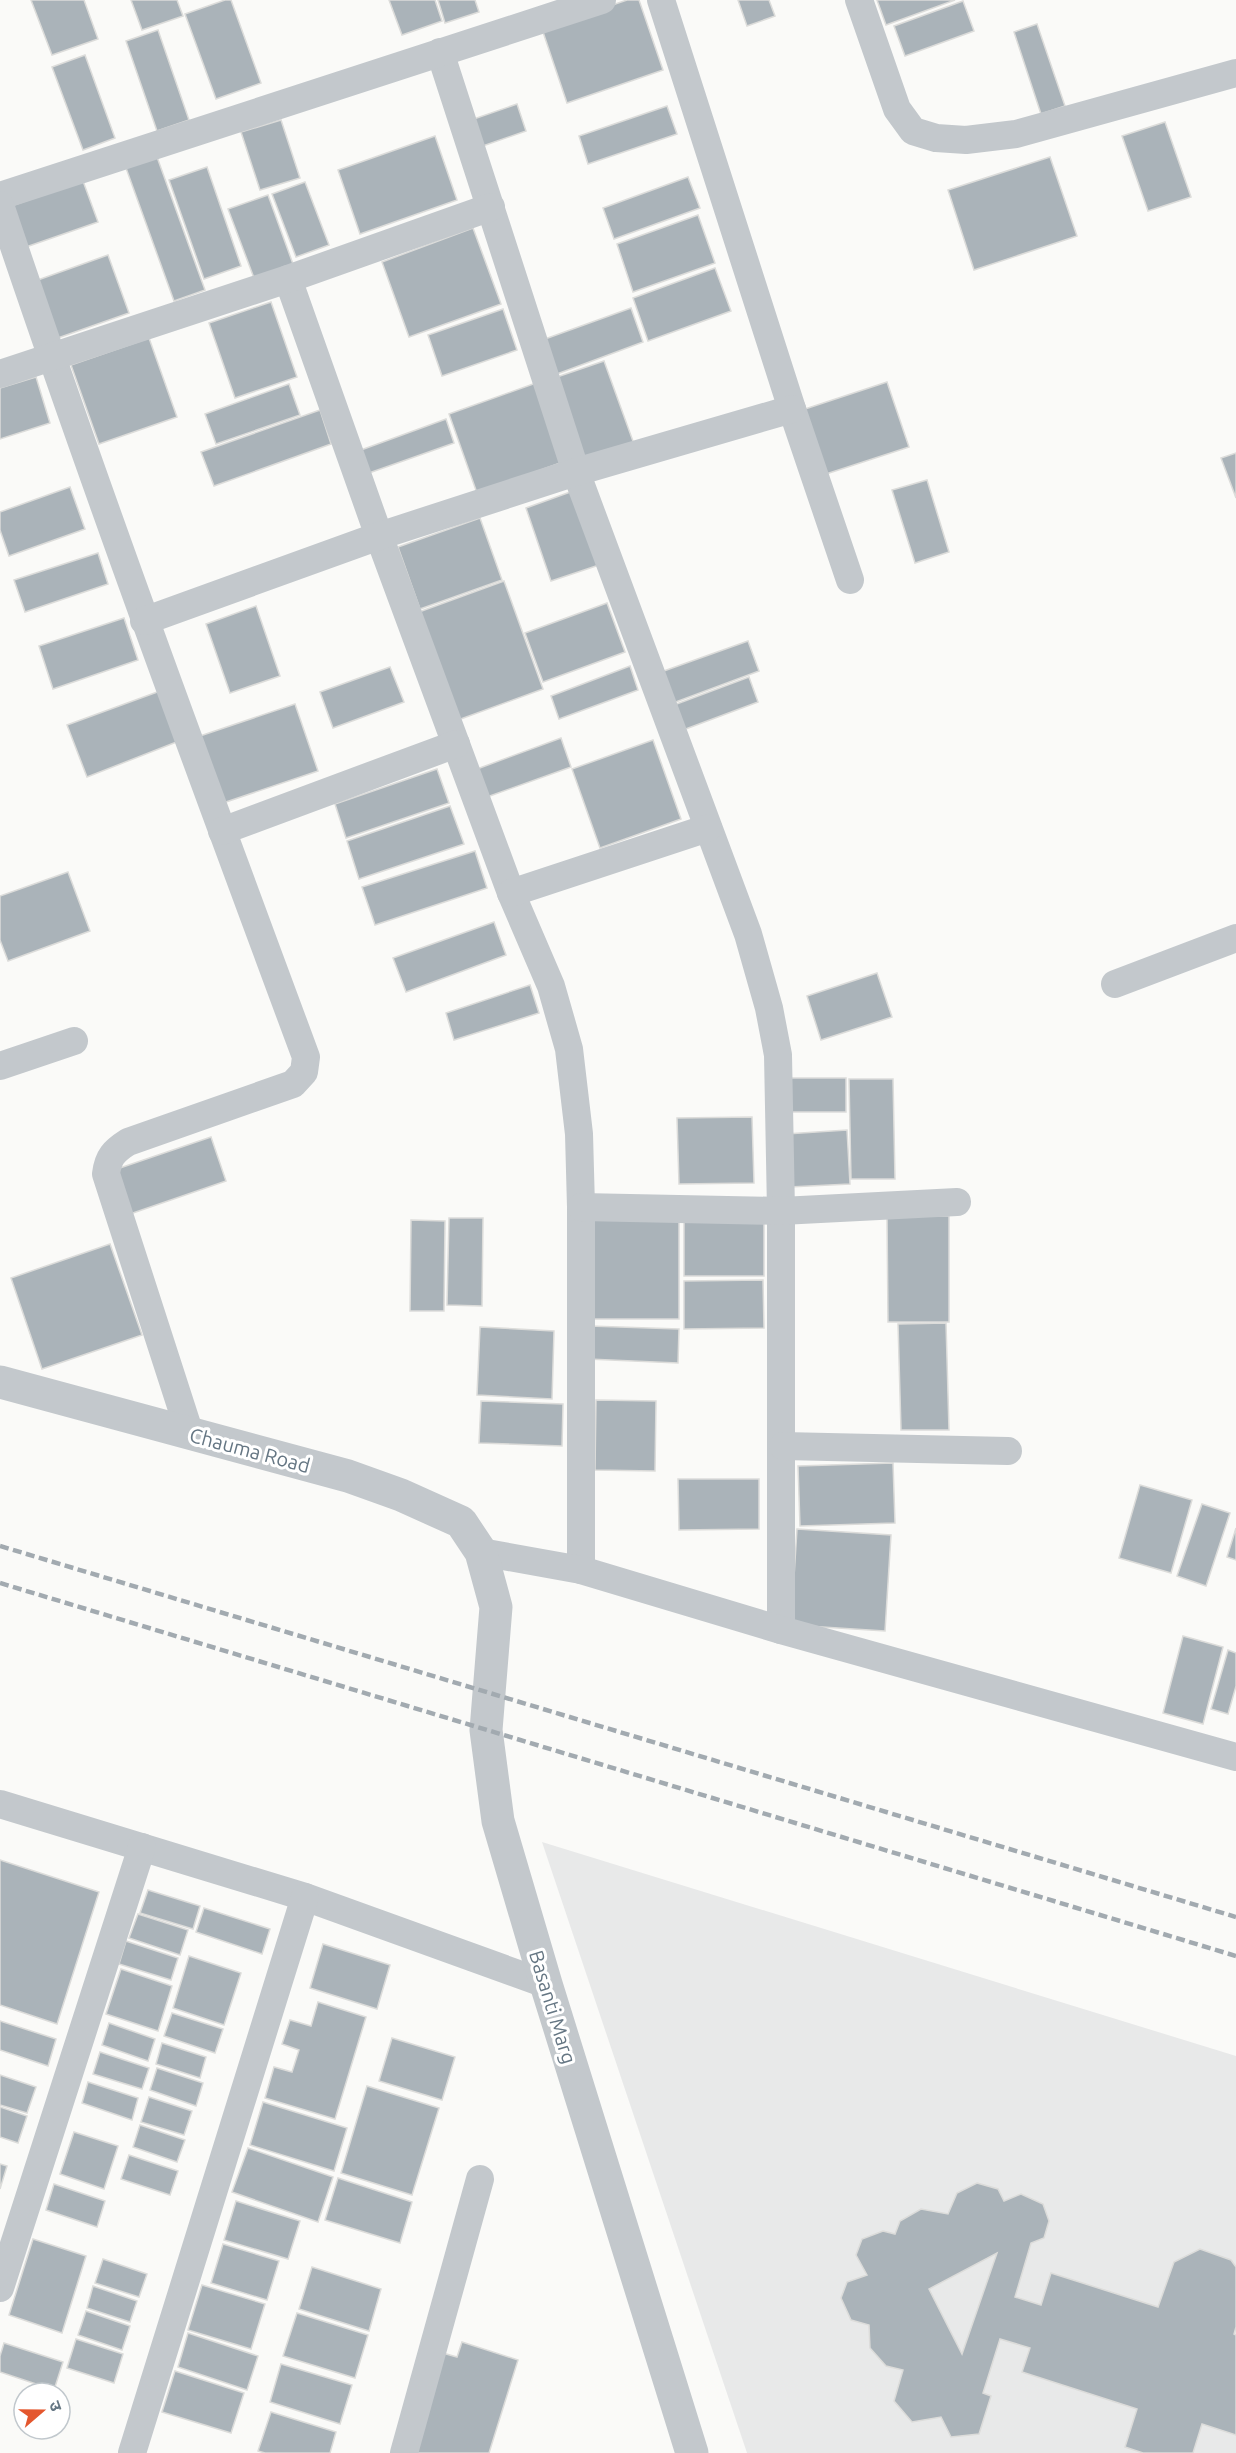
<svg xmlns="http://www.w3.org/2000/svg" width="1236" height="2453" font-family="Ubuntu,'Noto Sans Devanagari',sans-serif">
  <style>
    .built { fill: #e8e9e9 }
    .building { fill: #aab3b9; stroke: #dcdcda; stroke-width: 1.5; fill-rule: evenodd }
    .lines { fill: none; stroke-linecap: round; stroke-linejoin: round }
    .minor { stroke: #c3c8cc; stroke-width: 28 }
    .tertiary { stroke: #c3c8cc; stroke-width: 33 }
    .rail { stroke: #a2aab0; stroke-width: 4.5; stroke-dasharray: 9 4.5; stroke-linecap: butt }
    .labels { text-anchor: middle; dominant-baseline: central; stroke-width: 6; stroke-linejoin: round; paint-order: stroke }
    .street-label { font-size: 20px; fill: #657683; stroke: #fff }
  </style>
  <rect width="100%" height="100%" fill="#fafaf8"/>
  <!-- built -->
  <path class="built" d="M542 1842 1236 2056V2453H747Z"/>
  <!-- building -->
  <g class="building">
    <path d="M31 0H84L98 39 52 55Z"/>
    <path d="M131 0H177L183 16 142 30Z"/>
    <path d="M225 0H231L261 83 216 99 185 14Z"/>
    <path d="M389 0H435L442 21 402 35Z"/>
    <path d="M438 0H475L479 12 445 23Z"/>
    <path d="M627 0H639L663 70 567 103 542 29Z"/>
    <path d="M738 0H769L775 16 747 26Z"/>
    <path d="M877 0H955L886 25Z"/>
    <path d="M963 1 974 31 905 56 894 26Z"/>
    <path d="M1037 24 1065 106 1041 114 1014 32Z"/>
    <path d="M158 30 189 120 157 131 126 41Z"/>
    <path d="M85 55 115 138 83 150 52 67Z"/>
    <path d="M517 104 526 131 477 148 468 121Z"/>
    <path d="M667 106 677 134 588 164 579 136Z"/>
    <path d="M281 120 300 178 260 190 241 132Z"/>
    <path d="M1165 122 1191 197 1148 211 1122 136Z"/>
    <path d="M435 136 457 200 360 234 338 170Z"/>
    <path d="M157 157 205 290 174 301 126 168Z"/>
    <path d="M1050 157 1077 236 974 270 948 190Z"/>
    <path d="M207 167 241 266 204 279 169 180Z"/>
    <path d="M688 177 700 208 614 239 603 208Z"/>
    <path d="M83 181 98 222 26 247 11 206Z"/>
    <path d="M305 182 329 245 296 257 272 194Z"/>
    <path d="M268 195 293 264 254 278 228 209Z"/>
    <path d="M698 215 715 263 633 292 617 244Z"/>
    <path d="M473 228 501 304 409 337 382 262Z"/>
    <path d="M108 255 129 313 55 339 35 281Z"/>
    <path d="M715 268 731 311 648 341 633 298Z"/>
    <path d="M271 302 297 377 235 398 209 323Z"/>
    <path d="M631 308 643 342 557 374 545 339Z"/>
    <path d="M503 309 517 350 442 376 428 335Z"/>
    <path d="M149 338 177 417 99 444 71 365Z"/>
    <path d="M604 361 634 444 583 462 554 378Z"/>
    <path d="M36 377 50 423 0 439V388Z"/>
    <path d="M887 382 909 447 823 475 802 410Z"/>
    <path d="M536 383 563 462 477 493 449 414Z"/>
    <path d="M289 384 300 415 216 444 205 414Z"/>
    <path d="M320 410 331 444 214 486 201 452Z"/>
    <path d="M446 419 454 443 369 473 361 450Z"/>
    <path d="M1236 453V498L1221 458Z"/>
    <path d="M927 480 949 552 915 563 892 490Z"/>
    <path d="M70 487 85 529 9 556 0 530V512Z"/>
    <path d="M573 491 599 565 551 581 526 508Z"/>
    <path d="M480 518 502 580 420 609 398 547Z"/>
    <path d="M98 553 108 584 25 612 14 580Z"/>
    <path d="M504 581 543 689 458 720 419 612Z"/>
    <path d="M607 603 625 652 543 682 525 633Z"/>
    <path d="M256 606 280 676 230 693 206 624Z"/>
    <path d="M124 618 138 660 53 689 39 646Z"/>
    <path d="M748 641 759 671 673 703 661 672Z"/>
    <path d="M630 666 638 690 559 719 551 696Z"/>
    <path d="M390 667 404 702 333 728 320 692Z"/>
    <path d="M749 677 758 702 683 730 674 705Z"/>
    <path d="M160 691 179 741 87 777 67 725Z"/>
    <path d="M295 704 318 771 223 803 200 736Z"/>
    <path d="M561 738 571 767 487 797 477 769Z"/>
    <path d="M653 740 681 819 600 848 572 769Z"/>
    <path d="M437 769 449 803 346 838 335 804Z"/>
    <path d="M450 806 464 844 359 879 347 841Z"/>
    <path d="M475 851 487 888 375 925 362 887Z"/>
    <path d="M68 872 90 931 8 961 0 940V896Z"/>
    <path d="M494 922 506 955 406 992 393 958Z"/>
    <path d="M877 973 892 1017 821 1040 807 996Z"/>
    <path d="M530 985 539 1013 454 1040 446 1013Z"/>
    <path d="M787 1078H846V1112H788Z"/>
    <path d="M849 1079H893L895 1179H851Z"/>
    <path d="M752 1117 754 1183 679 1184 677 1118Z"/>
    <path d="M847 1130 850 1184 789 1187 786 1134Z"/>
    <path d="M211 1137 226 1181 130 1214 114 1170Z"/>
    <path d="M887 1216H949V1322H888Z"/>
    <path d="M679 1217V1319H589V1218Z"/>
    <path d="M684 1217 764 1218V1276H684Z"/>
    <path d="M449 1218H483L482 1306 447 1305Z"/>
    <path d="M411 1220 445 1221 444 1311H410Z"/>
    <path d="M110 1244 142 1335 42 1369 11 1278Z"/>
    <path d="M763 1280 764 1328 684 1329V1281Z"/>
    <path d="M946 1323 949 1430H901L898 1324Z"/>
    <path d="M589 1326 679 1329 678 1363 588 1359Z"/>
    <path d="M480 1327 554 1331 552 1399 477 1395Z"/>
    <path d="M596 1400 656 1401 655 1471 595 1470Z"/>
    <path d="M481 1401 563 1404 562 1446 479 1443Z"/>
    <path d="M893 1463 895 1523 800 1526 798 1466Z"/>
    <path d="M678 1479H759V1529L679 1530Z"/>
    <path d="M1140 1485 1192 1500 1171 1573 1119 1558Z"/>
    <path d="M1202 1504 1230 1513 1206 1586 1177 1576Z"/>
    <path d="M1236 1528V1560L1227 1557Z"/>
    <path d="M797 1529 891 1535 885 1631 791 1625Z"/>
    <path d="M1183 1636 1223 1647 1203 1724 1163 1713Z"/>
    <path d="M1228 1650 1236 1653V1686L1228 1714 1211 1709Z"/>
    <path d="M0 1860 99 1892 57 2024 0 2005Z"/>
    <path d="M148 1890 200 1906 193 1929 140 1913Z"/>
    <path d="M204 1908 270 1929 262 1954 196 1932Z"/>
    <path d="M138 1914 188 1930 180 1955 129 1938Z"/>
    <path d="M126 1941 178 1958 171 1980 119 1964Z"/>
    <path d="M323 1944 390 1965 377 2009 310 1988Z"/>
    <path d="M189 1956 241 1973 224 2025 173 2008Z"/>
    <path d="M121 1969 172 1986 158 2031 106 2014Z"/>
    <path d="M318 2002 366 2017 335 2119 265 2098 274 2067 292 2072 299 2050 282 2044 290 2020 311 2026Z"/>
    <path d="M172 2013 223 2029 215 2053 164 2036Z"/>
    <path d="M0 2021 56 2039 48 2066 0 2050Z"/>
    <path d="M109 2023 155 2039 148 2061 102 2045Z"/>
    <path d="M392 2038 455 2057 442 2100 379 2081Z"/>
    <path d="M162 2043 206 2057 200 2078 156 2064Z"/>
    <path d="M100 2052 149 2068 142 2089 93 2074Z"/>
    <path d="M157 2068 203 2083 196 2106 150 2090Z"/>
    <path d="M0 2075 36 2087 27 2113 0 2105Z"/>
    <path d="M88 2082 138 2098 132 2120 82 2103Z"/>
    <path d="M367 2086 439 2108 412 2195 341 2173Z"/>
    <path d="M149 2097 192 2111 184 2135 141 2122Z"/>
    <path d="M263 2102 347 2128 334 2171 250 2145Z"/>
    <path d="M0 2107 27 2116 18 2143 0 2137Z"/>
    <path d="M140 2125 185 2140 177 2162 133 2147Z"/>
    <path d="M74 2132 118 2146 104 2189 60 2174Z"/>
    <path d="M248 2148 333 2177 318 2222 232 2192Z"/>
    <path d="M129 2155 178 2171 170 2195 121 2179Z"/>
    <path d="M0 2164 7 2166 0 2189Z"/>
    <path d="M338 2178 412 2202 400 2243 325 2220Z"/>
    <path d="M977 2183 998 2189 1004 2201 1021 2194 1043 2204 1049 2221 1044 2238 1031 2243 1015 2297 1041 2305 1051 2273 1158 2307 1174 2262 1200 2249 1231 2260 1236 2267V2327L1234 2334 1236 2335V2435L1202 2424 1193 2453H1143L1125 2447 1137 2409 1022 2372 1030 2348 1000 2339 983 2393 991 2396 979 2434 951 2437 941 2417 912 2422 894 2401 903 2370 886 2366 870 2348 869 2325 851 2320 841 2298 847 2282 867 2275 856 2255 862 2239 883 2231 895 2234 900 2221 921 2209 948 2214 957 2193ZM997 2253 962 2354 929 2289Z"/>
    <path d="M54 2184 105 2201 97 2227 46 2210Z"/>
    <path d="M236 2201 300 2221 288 2259 224 2240Z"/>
    <path d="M33 2239 86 2256 62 2333 9 2315Z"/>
    <path d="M223 2244 279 2261 267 2300 211 2283Z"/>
    <path d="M103 2259 147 2274 139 2297 95 2283Z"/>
    <path d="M312 2267 381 2289 369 2331 299 2309Z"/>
    <path d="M202 2285 265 2304 251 2349 188 2330Z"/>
    <path d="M93 2286 137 2301 130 2322 87 2308Z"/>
    <path d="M86 2311 130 2326 122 2350 78 2335Z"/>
    <path d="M297 2313 368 2335 355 2378 283 2356Z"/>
    <path d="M188 2333 258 2356 247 2390 178 2367Z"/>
    <path d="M76 2339 123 2354 114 2383 67 2368Z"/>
    <path d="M462 2342 518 2360 489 2453H408L439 2352 457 2357Z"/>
    <path d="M4 2343 63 2362 54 2390 0 2372V2356Z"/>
    <path d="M281 2364 352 2385 340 2424 270 2402Z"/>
    <path d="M175 2371 244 2393 231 2433 162 2412Z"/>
    <path d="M271 2412 336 2432 330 2453H265L258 2451Z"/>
  </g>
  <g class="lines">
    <!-- minor -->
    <g class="minor">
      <path d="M661 0 792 409 850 580"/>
      <path d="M859 0 897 109 913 131 936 138 966 140 1016 134 1236 73"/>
      <path d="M440 52 576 472 748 934 769 1008 778 1055 781 1211V1630"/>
      <path d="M0 196 602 0"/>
      <path d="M0 205C96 491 201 774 306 1057L304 1072 293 1084 128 1142C114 1151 108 1157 106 1174L190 1434"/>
      <path d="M288 279 379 536 511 893 551 986 569 1049 579 1134 581 1207V1570"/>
      <path d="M0 374 288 279 491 207"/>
      <path d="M144 621 379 536 576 472 792 409"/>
      <path d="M222 831 456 744"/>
      <path d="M511 893 708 828"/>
      <path d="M1115 984 1236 938"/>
      <path d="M0 1066 74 1041"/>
      <path d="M581 1207 781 1211 957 1202"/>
      <path d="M783 1446 1008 1451"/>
      <path d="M481 1552 581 1570 781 1630 1236 1757"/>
      <path d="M0 1804 305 1897 546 1984"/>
      <path d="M0 2288 142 1847"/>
      <path d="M132 2453 305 1897"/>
      <path d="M404 2453 480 2179"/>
    </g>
    <!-- tertiary -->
    <path class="tertiary" d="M0 1382 348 1476 401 1495 461 1522 481 1552 496 1607 486 1730 498 1821 546 1984 692 2453"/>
    <!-- rail -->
    <g class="rail">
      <path d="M0 1546 1236 1917"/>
      <path d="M0 1583 1236 1956"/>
    </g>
  </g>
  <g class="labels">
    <!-- street labels -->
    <g class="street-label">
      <text transform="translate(250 1450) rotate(15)">Chauma Road</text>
      <text transform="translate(553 2007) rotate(73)">Basanti Marg</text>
    </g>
  </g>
  <!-- north arrow -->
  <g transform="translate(42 2411) rotate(70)"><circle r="28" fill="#ffffff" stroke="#c1c8cd" stroke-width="1.5"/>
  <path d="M0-4.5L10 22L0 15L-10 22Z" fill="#e4572e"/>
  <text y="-9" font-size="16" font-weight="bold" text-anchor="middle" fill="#657683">उ</text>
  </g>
</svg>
